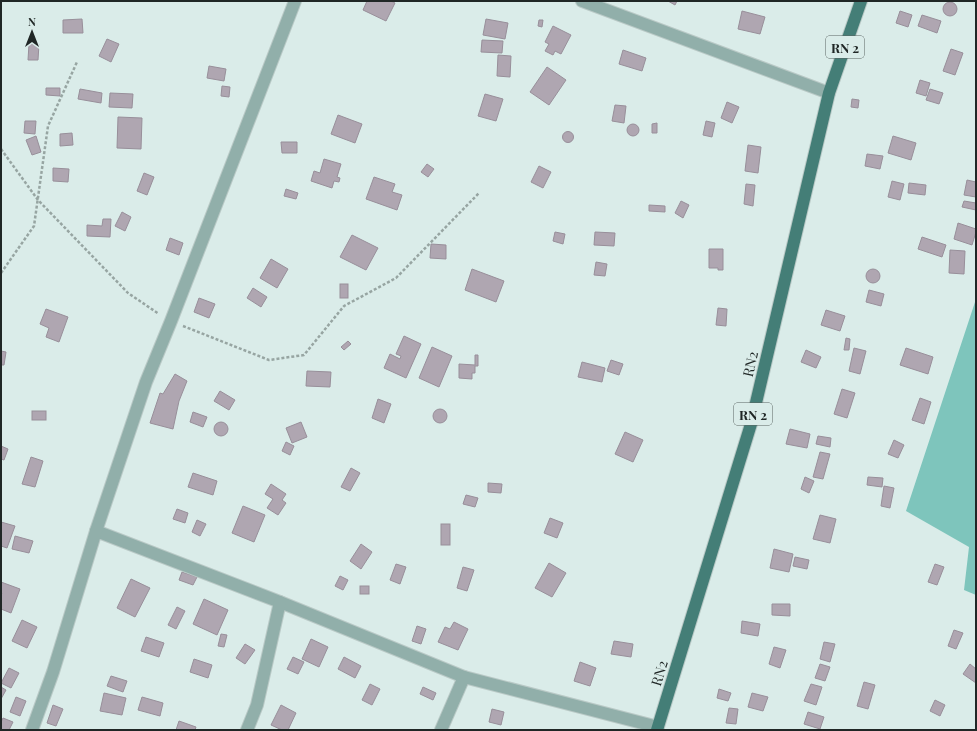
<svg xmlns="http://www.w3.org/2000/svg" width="977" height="731" font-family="'Playfair Display',serif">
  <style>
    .forest { fill: #7ec5bc }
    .building { fill: #afa6b1; stroke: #988f9a }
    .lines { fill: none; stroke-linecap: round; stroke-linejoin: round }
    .minor-casing { stroke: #b9c9c6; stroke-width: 14 }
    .major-casing { stroke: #b9c9c6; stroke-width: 14 }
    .path { stroke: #97a5a2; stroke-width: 2.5; stroke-dasharray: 3 2; stroke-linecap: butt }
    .minor { stroke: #91afaa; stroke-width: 12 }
    .major { stroke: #447e77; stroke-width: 12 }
    .labels { text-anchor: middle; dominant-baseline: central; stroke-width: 3; stroke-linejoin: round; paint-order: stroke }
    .shield { fill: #daece9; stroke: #586260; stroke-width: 1 }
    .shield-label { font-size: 13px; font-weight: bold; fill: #202726 }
    .street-label { font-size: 14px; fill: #202726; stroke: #daece9 }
  </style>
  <rect width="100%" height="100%" fill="#daece9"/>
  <!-- forest -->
  <path class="forest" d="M976 299V595L964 590 969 547 906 511Z"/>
  <!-- building -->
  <g class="building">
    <path d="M367 1H391L395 3 386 21 363 10Z"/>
    <path d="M668 1H677L675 5Z"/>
    <circle cx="950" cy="9" r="7"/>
    <path d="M742 11 765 17 760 34 738 29Z"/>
    <path d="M900 11 912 15 908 27 896 23Z"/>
    <path d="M922 15 941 21 937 33 918 26Z"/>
    <path d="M82 19 83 33H63V20Z"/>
    <path d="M486 19 508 23 505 39 483 35Z"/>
    <path d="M539 20H543L542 27 538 26Z"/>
    <path d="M553 26 571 35 561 54 555 51 553 55 545 51 549 44 545 42Z"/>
    <path d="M107 39 119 44 111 62 99 56Z"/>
    <path d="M482 40 503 41 502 53 481 52Z"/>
    <path d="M29 44H39L38 60H28Z"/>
    <path d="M951 49 963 53 955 75 943 71Z"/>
    <path d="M623 50 646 58 642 71 619 64Z"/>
    <path d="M498 55 511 56 510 77 497 76Z"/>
    <path d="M209 66 226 69 224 81 207 78Z"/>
    <path d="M547 67 566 80 549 105 530 92Z"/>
    <path d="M920 80 930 83 926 96 916 93Z"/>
    <path d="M222 86 230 87 229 97 221 96Z"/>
    <path d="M46 88H60V96L46 95Z"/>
    <path d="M80 89 102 93 101 103 78 99Z"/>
    <path d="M930 89 943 93 939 104 926 100Z"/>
    <path d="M110 93 133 94 132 108 109 107Z"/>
    <path d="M485 94 503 99 496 121 478 116Z"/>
    <path d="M852 99 859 100 858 108 851 107Z"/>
    <path d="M727 102 739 107 732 123 721 118Z"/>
    <path d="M615 105 626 106 624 123 612 121Z"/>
    <path d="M338 115 362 124 355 143 331 134Z"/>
    <path d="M118 117 142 118 141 149 117 148Z"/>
    <path d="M25 121H36L35 134 24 133Z"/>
    <path d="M706 121 715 123 712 137 703 135Z"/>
    <path d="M657 123V133H652V124Z"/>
    <circle cx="633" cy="130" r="6"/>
    <circle cx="568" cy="137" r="5.5"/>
    <path d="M72 133 73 145 60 146V134Z"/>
    <path d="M36 136 41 152 32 155 26 140Z"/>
    <path d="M893 136 916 143 911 160 888 153Z"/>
    <path d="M281 142H297V153H282Z"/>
    <path d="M748 145 761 147 758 173 745 171Z"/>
    <path d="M867 154 883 156 880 169 865 166Z"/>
    <path d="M324 159 341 164 337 177 340 178 339 182 334 181 332 188 311 181 314 171 320 173Z"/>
    <path d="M427 164 434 169 428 177 421 172Z"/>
    <path d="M539 166 551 172 543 188 531 182Z"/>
    <path d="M53 168 69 169 68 182 53 181Z"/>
    <path d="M144 173 154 177 147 195 137 191Z"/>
    <path d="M374 177 395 184 392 192 402 195 397 210 366 199Z"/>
    <path d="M967 180 976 182V197L964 195Z"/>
    <path d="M892 181 904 184 900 200 888 197Z"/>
    <path d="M909 183 926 185 925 195 908 193Z"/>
    <path d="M746 184 755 185 753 206 744 204Z"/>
    <path d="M286 189 298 193 296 199 284 196Z"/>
    <path d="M681 201 689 205 683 218 675 213Z"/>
    <path d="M964 201 976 203V210L962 207Z"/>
    <path d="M649 205 665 206V212L649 211Z"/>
    <path d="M122 212 131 217 125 231 115 226Z"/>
    <path d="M103 219H111L110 237 87 236V225L102 226Z"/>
    <path d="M958 223 976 229V232L972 245 954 239Z"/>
    <path d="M555 232 565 234 563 244 553 241Z"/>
    <path d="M595 232 615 233 614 246 594 245Z"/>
    <path d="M352 235 378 248 366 270 340 257Z"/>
    <path d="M922 237 946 245 942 257 918 249Z"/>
    <path d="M170 238 183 243 179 255 166 250Z"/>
    <path d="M431 244 446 245V259L430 258Z"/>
    <path d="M709 249H723V270H718V268H709Z"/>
    <path d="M950 250 965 251 964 274 949 273Z"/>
    <path d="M271 259 288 269 277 288 260 278Z"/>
    <path d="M596 262 607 264 605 276 594 275Z"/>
    <circle cx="873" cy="276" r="7"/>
    <path d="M472 269 504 281 496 302 465 290Z"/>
    <rect x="340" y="284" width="8" height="14"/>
    <path d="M253 288 267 297 261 307 247 298Z"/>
    <path d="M869 290 884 294 881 306 866 302Z"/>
    <path d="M199 298 215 304 209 318 194 312Z"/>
    <path d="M718 308 727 309 726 326 716 325Z"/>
    <path d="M46 309 68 317 59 342 46 337 49 328 40 324Z"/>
    <path d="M826 310 845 316 840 331 821 325Z"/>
    <path d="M404 336 421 344 406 378 384 368 390 354 400 359 401 356 396 354Z"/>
    <path d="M846 338 850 339 849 350H844Z"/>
    <path d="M348 341 351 344 344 350 341 347Z"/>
    <path d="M432 347 452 356 439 387 419 378Z"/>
    <path d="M854 348 866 351 860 374 849 371Z"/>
    <path d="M906 348 933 357 928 374 900 365Z"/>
    <path d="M806 350 821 357 816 368 801 362Z"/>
    <path d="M1 351 6 352 4 365H1Z"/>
    <path d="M475 355H478V366H475V373H472V379L459 378V364L475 365Z"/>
    <path d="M611 360 623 364 619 375 607 371Z"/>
    <path d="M582 362 605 368 602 382 578 377Z"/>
    <path d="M307 371 331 372 330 387 306 386Z"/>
    <path d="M175 374 187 381 179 401 173 429 150 423 160 393 163 394Z"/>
    <path d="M842 389 855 393 847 418 834 414Z"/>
    <path d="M220 391 235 400 229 410 214 401Z"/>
    <path d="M920 398 931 402 924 424 912 420Z"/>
    <path d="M378 399 391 404 384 423 372 418Z"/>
    <circle cx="440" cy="416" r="7"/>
    <rect x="32" y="411" width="14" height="9"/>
    <path d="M193 412 207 417 203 427 190 422Z"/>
    <circle cx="221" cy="429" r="7"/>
    <path d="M301 422 307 437 292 443 286 428Z"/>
    <path d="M790 429 810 434 807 448 786 444Z"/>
    <path d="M625 432 643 440 633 462 615 454Z"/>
    <path d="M818 436 831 438 830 447 816 444Z"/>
    <path d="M894 440 904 445 898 458 888 454Z"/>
    <path d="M286 442 294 446 290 455 282 451Z"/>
    <path d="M1 446 8 449 4 460 1 459Z"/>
    <path d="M820 452 830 454 823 479 813 477Z"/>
    <path d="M31 457 43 461 35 487 22 484Z"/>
    <path d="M351 468 360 473 350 491 341 487Z"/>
    <path d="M193 473 217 481 213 495 188 487Z"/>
    <path d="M805 477 814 481 809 493 801 489Z"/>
    <path d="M868 477 883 478 882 487 867 485Z"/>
    <path d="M488 483 502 484 501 493 488 492Z"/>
    <path d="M271 484 286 494 282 500 286 503 278 515 267 508 273 499 265 494Z"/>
    <path d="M884 486 894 488 890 508 881 506Z"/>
    <path d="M466 495 478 498 475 507 463 504Z"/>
    <path d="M243 506 265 515 254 542 232 533Z"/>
    <path d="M177 509 188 513 185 523 173 519Z"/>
    <path d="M820 515 836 519 830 543 813 539Z"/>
    <path d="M550 518 563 523 557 538 544 533Z"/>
    <path d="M197 520 206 524 200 536 192 532Z"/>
    <path d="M1 522 15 526 7 548 1 546Z"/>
    <rect x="441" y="524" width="9" height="21"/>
    <path d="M15 536 33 541 29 553 12 549Z"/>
    <path d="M361 544 372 552 361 569 350 561Z"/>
    <path d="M774 549 793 554 789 572 770 568Z"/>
    <path d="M795 557 809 560 807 569 793 566Z"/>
    <path d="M549 563 566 573 552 597 535 588Z"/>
    <path d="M396 564 406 567 400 584 390 580Z"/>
    <path d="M935 564 944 567 937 585 928 582Z"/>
    <path d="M463 567 474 570 467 591 457 588Z"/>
    <path d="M182 572 197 577 193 585 179 580Z"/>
    <path d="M340 576 348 580 343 590 335 586Z"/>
    <path d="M131 579 150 588 135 617 117 608Z"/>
    <path d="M1 582 20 589 11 613 1 609V595L2 593 1 592Z"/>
    <rect x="360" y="586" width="9" height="8"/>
    <path d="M204 599 228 610 217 635 193 624Z"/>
    <path d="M772 604H790V616L772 615Z"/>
    <path d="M177 607 185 611 176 629 168 625Z"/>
    <path d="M22 620 37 627 27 648 12 641Z"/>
    <path d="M742 621 760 624 758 636 741 633Z"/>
    <path d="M454 622 468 629 458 650 438 642 445 627 450 629Z"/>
    <path d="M417 626 426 629 421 644 412 641Z"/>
    <path d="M954 630 963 633 956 649 948 646Z"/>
    <path d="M221 634 227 635 224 647 218 646Z"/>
    <path d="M146 637 164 643 159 657 141 651Z"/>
    <path d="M311 639 328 647 319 667 302 659Z"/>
    <path d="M614 641 633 644 631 657 611 654Z"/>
    <path d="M824 642 835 644 830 662 820 659Z"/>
    <path d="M245 644 255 650 245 664 236 658Z"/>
    <path d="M774 647 786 650 780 668 769 664Z"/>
    <path d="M293 657 304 662 298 674 287 669Z"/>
    <path d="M344 657 361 666 355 678 338 669Z"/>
    <path d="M194 659 212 665 208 678 190 672Z"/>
    <path d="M580 662 596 668 590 686 574 681Z"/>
    <path d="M820 664 830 667 825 681 815 678Z"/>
    <path d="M970 664 976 669V683L963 674Z"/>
    <path d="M9 668 19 673 11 688 1 683Z"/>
    <path d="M111 676 127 681 123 692 107 686Z"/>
    <path d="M864 682 875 685 868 709 857 706Z"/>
    <path d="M370 684 380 689 372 705 362 700Z"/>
    <path d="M811 684 822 687 816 705 804 701Z"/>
    <path d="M1 687 6 690 1 699Z"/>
    <path d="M423 687 436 693 433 700 420 694Z"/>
    <path d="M719 689 731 693 728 701 717 698Z"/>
    <path d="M104 693 126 698 122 715 100 711Z"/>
    <path d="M752 693 768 697 763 711 748 707Z"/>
    <path d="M16 697 26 701 20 716 10 712Z"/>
    <path d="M142 697 163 703 160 716 138 710Z"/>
    <path d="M935 700 945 705 940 716 930 711Z"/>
    <path d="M53 705 63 709 56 726 47 723Z"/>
    <path d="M281 705 296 713 288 730H282L271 725Z"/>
    <path d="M729 708 738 709 736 724 726 723Z"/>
    <path d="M492 709 504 712 501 725 489 722Z"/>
    <path d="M808 712 824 717 820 729 804 724Z"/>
    <path d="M3 718 13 722 9 730H1V722Z"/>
    <path d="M179 721 196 727 195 730H176Z"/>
  </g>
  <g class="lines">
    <!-- minor casing -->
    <g class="minor-casing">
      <g id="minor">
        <path d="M582 1 829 93"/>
        <path d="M96 531 280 602 464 677 658 727"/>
        <path d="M32 730 53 672 96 531 146 382 171 321 295 1"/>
        <path d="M247 730 257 705 280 602"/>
        <path d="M441 730 464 677"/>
      </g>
    </g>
    <!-- major casing -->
    <g class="major-casing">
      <path id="major" d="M657 730 751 424 829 93 861 1"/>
    </g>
    <!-- path -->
    <g class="path">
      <path d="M1 149 38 200 128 293 159 314"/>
      <path d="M1 273 34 226 48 126 77 62"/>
      <path d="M183 326 269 360 304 355 344 306 396 278 479 193"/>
    </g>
    <!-- minor -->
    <use href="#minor" class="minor"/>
    <!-- major -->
    <use href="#major" class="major"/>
  </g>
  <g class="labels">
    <!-- shield labels -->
    <g class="shield">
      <rect x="826" y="36" width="38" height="22" rx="3"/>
      <rect x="734" y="403" width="38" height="22" rx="3"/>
    </g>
    <g class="shield-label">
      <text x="845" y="47">RN 2</text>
      <text x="753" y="414">RN 2</text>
    </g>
    <!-- street labels -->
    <g class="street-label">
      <text transform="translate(750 364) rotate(-77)">RN2</text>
      <text transform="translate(659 673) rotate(-73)">RN2</text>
    </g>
  </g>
  <!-- border -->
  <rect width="977" height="731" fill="none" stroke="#202726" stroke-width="4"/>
  <!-- north arrow -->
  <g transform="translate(32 32)" stroke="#daece9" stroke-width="3" paint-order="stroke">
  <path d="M0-3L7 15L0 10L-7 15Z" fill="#202726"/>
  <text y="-6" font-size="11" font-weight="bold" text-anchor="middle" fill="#202726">N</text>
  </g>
</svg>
